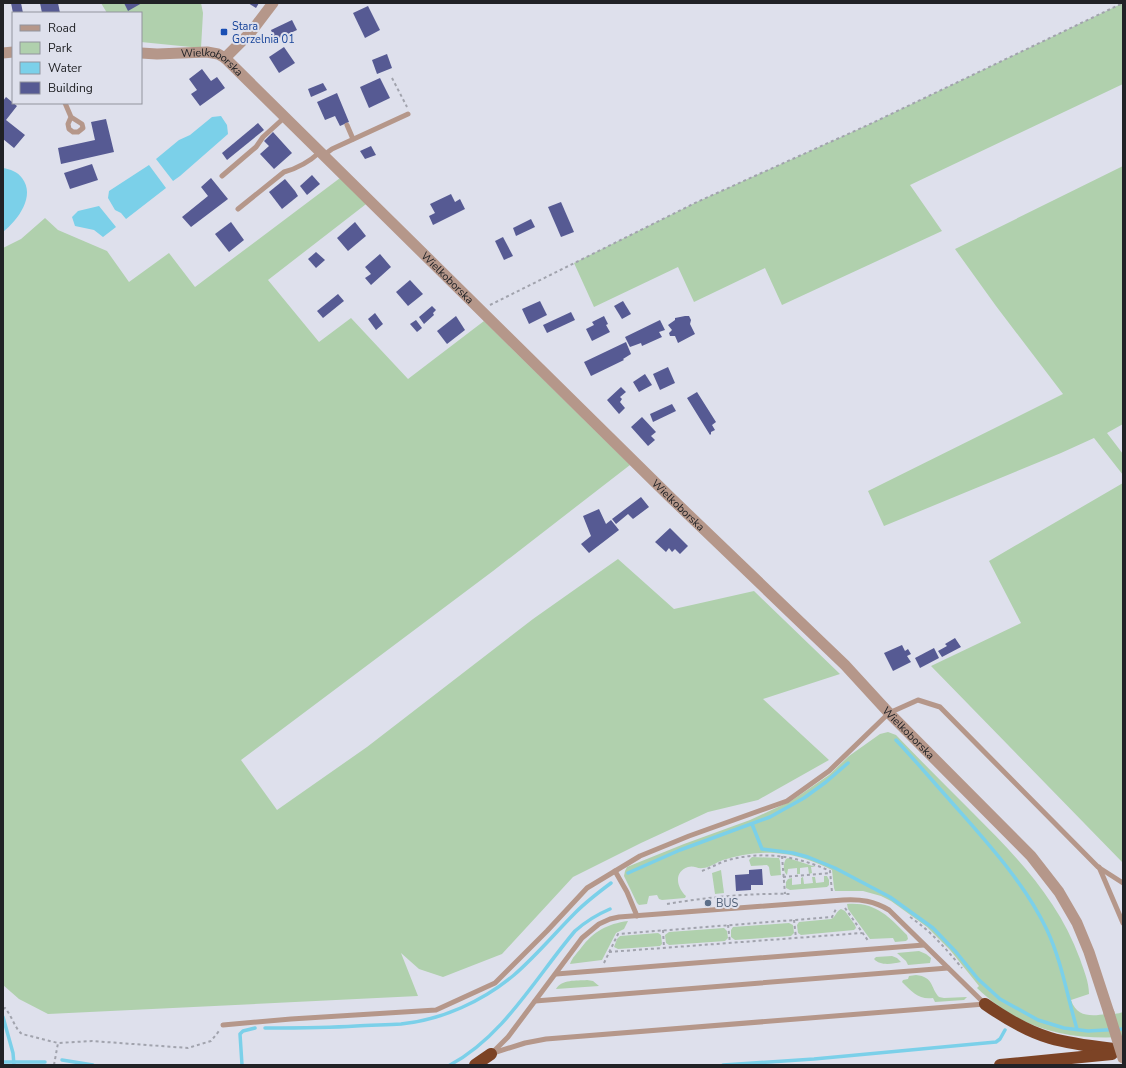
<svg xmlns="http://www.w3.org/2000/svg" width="1126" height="1068" font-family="'Nunito Sans',sans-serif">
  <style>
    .green { fill: #b0d0ad }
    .water { fill: #7bd0e9 }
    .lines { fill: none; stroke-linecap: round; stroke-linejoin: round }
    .stream { stroke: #7bd0e9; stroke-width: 3.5 }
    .building { fill: #565a93 }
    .path { stroke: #a1a3ad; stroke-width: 2; stroke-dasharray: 3 3; stroke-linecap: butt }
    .service { stroke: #b5978a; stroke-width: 5 }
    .tertiary { stroke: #b5978a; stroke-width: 11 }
    .motorway { stroke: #7c4325; stroke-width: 12 }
    .tertiary-bridge { stroke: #b5978a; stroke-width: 11 }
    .transit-dot { fill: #1a4fb4; stroke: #dee0ec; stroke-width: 1.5 }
    .service-dot { fill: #5c6f8a; stroke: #dee0ec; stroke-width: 1.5 }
    .labels { text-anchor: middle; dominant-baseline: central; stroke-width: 4; stroke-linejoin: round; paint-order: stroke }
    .transit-label { font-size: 11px; fill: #164399; stroke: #dee0ec; text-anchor: start }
    .street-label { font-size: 11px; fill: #212226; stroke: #dee0ec }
    .service-label { font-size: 11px; fill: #4e5e75; stroke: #dee0ec; text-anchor: start }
  </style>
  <rect width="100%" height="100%" fill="#dee0ec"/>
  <!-- green -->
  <g class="green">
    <path d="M101 3H201L203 13 201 48 141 42V13H107Z"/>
    <path d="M1123 3V84L910 185 942 231 782 305 765 268 694 302 678 267 594 307 574 263 697 202 868 125Z"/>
    <path d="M1123 166V424L1107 433 1123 454V475L1094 438 1061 453 884 526 868 491 1063 394 996 306 955 249Z"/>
    <path d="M344 175 370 201 268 280 319 342 351 318 408 379 484 321 630 465 493 571 241 760 277 810 367 747 533 619 618 559 674 609 754 591 840 674 763 699 829 760 758 800 708 812 641 843 573 877 502 954 443 977 419 969 401 953 418 996 48 1014 19 999 3 985V248L21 239 45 218 58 230 107 251 129 282 169 253 195 287Z"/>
    <path d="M1123 483V863L931 666 1021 623 989 561Z"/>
    <path d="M888 732 896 735C921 761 947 787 973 813 1017 857 1058 899 1080 959 1084 971 1089 982 1089 994L1071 1000C1077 1018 1092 1016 1107 1014 1112 1014 1118 1014 1123 1012V1037C1065 1040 1020 1029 977 988L979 986 950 950 927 927 891 901 881 896 863 891H835L834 888 832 870C814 861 795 854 774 853 757 852 739 855 723 860 717 862 709 868 703 868 697 869 694 865 688 867 673 872 677 888 686 896L685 898 662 900 659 899 657 895 649 896 647 904 639 905 637 903 624 876 625 871 627 867 684 844 750 820 791 801 829 775 849 756 880 734Z"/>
    <path d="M752 857 779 858 780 861 781 875 771 876 770 874 769 867 767 865 751 866 749 860Z"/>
    <path d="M788 858 816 867H811L812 873 809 874 808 867 800 868V874H797V868L788 869 787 875C783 872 783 863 786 859Z"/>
    <path d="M721 870 724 893 715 894 712 873Z"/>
    <path d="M824 876H827L829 880V885L827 887 790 890 786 888V882L788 879 792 878V885L801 884V878L803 877 804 884 813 883 812 877H815L816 883 824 882Z"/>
    <path d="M847 904C876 902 888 916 907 935L908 939 906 941 895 942 893 938 870 939 848 909Z"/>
    <path d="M841 909 845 911 855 925 856 928 854 930 801 935 798 933 797 925 799 922 831 919C836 917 836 911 841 909Z"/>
    <path d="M628 921 624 929 616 933 602 960 570 964C572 958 577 953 581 948 594 931 607 924 628 921Z"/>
    <path d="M789 923 793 925 794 933 791 936 735 940 731 937V930L733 927Z"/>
    <path d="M724 928 727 931 728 938 725 941 669 945 666 943 665 935 669 932Z"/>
    <path d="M658 933 661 935 662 944 660 946 618 949 614 947 617 939 620 936Z"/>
    <path d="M919 951 926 954 931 958 930 963 908 965 906 961 897 953Z"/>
    <path d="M892 956 897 958 901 962C892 964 880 966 874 959L876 957Z"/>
    <path d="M916 975C934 977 930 987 939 997L944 998 967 997 964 1000 935 1002 933 998C919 1000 912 992 902 982L903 980 908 979 909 976Z"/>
    <path d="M587 980 593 981 599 986 556 989C562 979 576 981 587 980Z"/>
  </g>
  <!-- water -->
  <g class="water">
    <path d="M221 116 227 125 228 134 180 176 173 181 156 159 179 140 190 135 212 117Z"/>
    <path d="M149 165 166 188 126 219 121 213 115 210 108 198 109 191Z"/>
    <path d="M3 168C10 169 18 172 22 178 36 196 18 220 3 232Z"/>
    <path d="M99 206 116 227 103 237 94 230 75 226 72 217 78 211Z"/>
  </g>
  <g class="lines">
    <!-- stream -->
    <g class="stream">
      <path d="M896 740C914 759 930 778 947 797 983 838 1023 880 1047 930 1062 962 1067 996 1077 1029"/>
      <path d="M752 824 762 849 793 853 808 857 835 868 890 897 933 928 956 952 978 979 1000 999 1038 1020 1064 1028 1088 1031 1123 1029"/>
      <path d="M628 873 680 850 770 817 804 798 826 782 848 763"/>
      <path d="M3 1017 13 1053 14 1065"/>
      <path d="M265 1028C295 1028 326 1028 356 1026 371 1025 386 1025 401 1024 442 1020 483 1001 514 975 536 956 555 933 576 912 586 902 599 892 611 883"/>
      <path d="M62 1060 93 1065"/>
      <path d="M3 1062H45"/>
      <path d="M242 1065 240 1034 243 1031 255 1028"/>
      <path d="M450 1065C504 1036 536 977 575 931 585 922 596 915 610 909"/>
      <path d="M723 1065 814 1059 996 1042 1000 1039 1005 1030"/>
    </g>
  </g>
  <!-- building -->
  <g class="building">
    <path d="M11 3H21L23 13H13Z"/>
    <path d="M40 3H58L60 13H42Z"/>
    <path d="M124 3H142L128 11Z"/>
    <path d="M248 3H259L256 8Z"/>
    <path d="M368 6 380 30 365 38 353 13Z"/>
    <path d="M292 20 297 30 275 40 271 30Z"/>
    <path d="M284 47 295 63 279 73 269 57Z"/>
    <path d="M387 54 392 68 377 74 372 60Z"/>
    <path d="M202 69 211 81 217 77 225 88 200 106 191 94 197 90 189 79Z"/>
    <path d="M380 78 390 98 369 108 360 87Z"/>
    <path d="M323 83 327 90 311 97 308 89Z"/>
    <path d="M337 93 349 122 340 126 335 116 325 120 317 102Z"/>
    <path d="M6 97 17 106 6 120 25 135 14 148 3 139V101Z"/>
    <path d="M106 119 114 152 61 164 58 148 95 140 91 122Z"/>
    <path d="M258 123 264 130 227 160 222 153Z"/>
    <path d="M273 132 292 153 274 169 260 154 269 146 264 141Z"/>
    <path d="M371 146 376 155 365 159 360 151Z"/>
    <path d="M92 164 98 180 70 189 64 173Z"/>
    <path d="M312 175 320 184 307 195 300 186Z"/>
    <path d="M211 178 228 199 191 227 182 217 208 196 201 187Z"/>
    <path d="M285 179 295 191 298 196 282 209 269 192Z"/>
    <path d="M451 194 455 202 460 199 465 209 433 225 429 216 435 213 430 204Z"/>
    <path d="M561 202 574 232 561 237 548 207Z"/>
    <path d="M531 219 535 227 516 236 513 228Z"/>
    <path d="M231 222 244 240 229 252 215 234Z"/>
    <path d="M355 222 366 236 348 251 337 238Z"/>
    <path d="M503 237 513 256 504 260 495 241Z"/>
    <path d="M316 252 325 260 316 268 308 259Z"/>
    <path d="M380 254 391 267 371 285 365 278 371 274 365 267Z"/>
    <path d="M410 280 423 294 408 306 396 292Z"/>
    <path d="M338 294 344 301 323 318 317 311Z"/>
    <path d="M540 301 547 315 529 324 522 309Z"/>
    <path d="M623 301 631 314 622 319 614 306Z"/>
    <path d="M432 306 436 310 433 313 434 315 424 324 419 317Z"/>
    <path d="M571 312 575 320 547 333 543 325Z"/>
    <path d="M375 313 383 324 376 330 368 319Z"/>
    <path d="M456 316 465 330 447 344 437 331Z"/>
    <path d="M604 316 608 324 606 325 610 332 592 341 586 329 594 325 592 322Z"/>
    <path d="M685 316H689L691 320 690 324 695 334 678 343 675 336H670L669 333 672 330 668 325 675 320V318Z"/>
    <path d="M416 320 422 328 417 332 410 324Z"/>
    <path d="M660 320 665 330 659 332 662 337 642 346 641 343 630 347 625 337Z"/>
    <path d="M626 342 631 354 623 359 624 360 591 376 584 362Z"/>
    <path d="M668 367 675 383 660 390 653 374Z"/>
    <path d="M645 374 652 385 639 392 633 382Z"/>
    <path d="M621 387 626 392 620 397 622 399 620 402 625 408 619 414 607 400Z"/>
    <path d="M697 392 716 422 712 425 715 430 711 432V434L710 435 687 398Z"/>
    <path d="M672 404 676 411 653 422 650 414Z"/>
    <path d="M642 417 656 432 651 436 655 440 648 446 631 427Z"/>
    <path d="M641 497 649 507 633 519 628 514 616 524 612 519Z"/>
    <path d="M599 509 606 524 611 520 619 530 589 553 581 544 591 536 583 516Z"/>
    <path d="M670 528 688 546 680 554 675 549 672 552 669 548 666 552 655 542Z"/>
    <path d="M955 638 961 647 942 657 938 651 947 646 945 644Z"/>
    <path d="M902 645 905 651 908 649 911 654 907 656 911 662 893 671 884 653Z"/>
    <path d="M934 648 939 658 920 668 915 658Z"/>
    <path d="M762 869 763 885H751V890L736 891 735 875 749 874V870Z"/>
  </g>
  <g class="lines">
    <!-- path -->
    <g class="path">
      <path d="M392 78 407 107"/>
      <path d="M490 305 697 202 868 125 1123 3"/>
      <path d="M782 856 785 894"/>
      <path d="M702 871C710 868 717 864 725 861 761 850 797 856 830 871L832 892"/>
      <path d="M783 877 830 873"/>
      <path d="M667 904C708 897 751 893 792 894"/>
      <path d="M845 908 869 942"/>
      <path d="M910 917C931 931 946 949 962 968"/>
      <path d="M794 920 796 938"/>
      <path d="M728 925 730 943"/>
      <path d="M663 930 664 948"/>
      <path d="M609 952 862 933"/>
      <path d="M604 963 618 934 832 917 836 909"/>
      <path d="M3 1009 5 1008C12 1016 15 1029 22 1034L58 1043"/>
      <path d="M54 1065 58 1043 92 1041 188 1048 211 1041 219 1031"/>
    </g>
    <!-- service -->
    <g class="service">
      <path d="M65 103 71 117 82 124 83 128 78 132H73L69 129 68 124 71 117"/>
      <path d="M347 125 353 139"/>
      <path d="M324 155 332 149 408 114"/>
      <path d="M222 176 256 147 263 137 285 117"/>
      <path d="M238 209 284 172C299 168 309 162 320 152"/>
      <path d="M1099 867 1123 923"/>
      <path d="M615 871 627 892 637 916"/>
      <path d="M556 974 924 945"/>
      <path d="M535 1001 948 968"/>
      <path d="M223 1025 291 1019 436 1010 495 983 547 931 587 888 640 856 689 836 787 801 829 771 889 713 918 700 940 707 1098 867 1123 883"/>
      <path d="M493 1053 525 1043 546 1039 985 1004"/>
      <path d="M491 1054 508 1037 582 938 599 924 610 919 619 917 843 900C861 899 874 901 889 910L985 1004"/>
    </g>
    <!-- tertiary -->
    <g class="tertiary">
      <path d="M3 53 13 52"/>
      <path id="s1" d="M141 53 157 54 207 52 218 54 225 58 670 497 845 665 889 713 1031 856 1059 892 1077 923 1089 952 1109 1013"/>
      <path d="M225 58 251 32 273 3"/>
    </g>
    <!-- motorway -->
    <g class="motorway">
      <path d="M985 1004C1005 1018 1026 1031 1050 1038 1074 1045 1099 1047 1123 1050"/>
      <path d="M475 1065 491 1054"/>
      <path d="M1000 1065 1112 1054"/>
    </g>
    <!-- tertiary-bridge -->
    <path class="tertiary-bridge" d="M1109 1013 1123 1058"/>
  </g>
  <!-- markers -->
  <rect class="transit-dot" x="220" y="28" width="8" height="8" rx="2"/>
  <circle class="service-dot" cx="708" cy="903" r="4"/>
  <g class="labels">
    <!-- transit labels -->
    <g class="transit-label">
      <text x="232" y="26">Stara<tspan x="232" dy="13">Gorzelnia 01</tspan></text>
    </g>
    <!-- street labels -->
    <g class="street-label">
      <text stroke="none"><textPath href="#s1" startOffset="74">Wielkoborska</textPath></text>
      <text stroke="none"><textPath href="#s1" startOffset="398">Wielkoborska</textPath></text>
      <text stroke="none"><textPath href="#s1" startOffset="722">Wielkoborska</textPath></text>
      <text stroke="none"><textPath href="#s1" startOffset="1046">Wielkoborska</textPath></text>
    </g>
    <!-- service labels -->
    <g class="service-label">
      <text x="716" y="903">BUS</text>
    </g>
  </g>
  <!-- border -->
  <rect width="1126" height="1068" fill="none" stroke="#212226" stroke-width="8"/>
  <!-- legend -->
  <rect x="12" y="12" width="130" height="92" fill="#dee0ec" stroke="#92949d"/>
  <rect x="20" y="25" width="20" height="6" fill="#b5978a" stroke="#92949d"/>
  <text x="48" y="32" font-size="12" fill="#212226">Road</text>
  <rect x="20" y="42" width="20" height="12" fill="#b0d0ad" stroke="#92949d"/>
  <text x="48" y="52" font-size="12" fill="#212226">Park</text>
  <rect x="20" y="62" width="20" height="12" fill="#7bd0e9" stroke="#92949d"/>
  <text x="48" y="72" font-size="12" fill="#212226">Water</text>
  <rect x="20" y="82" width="20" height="12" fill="#565a93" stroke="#92949d"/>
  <text x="48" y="92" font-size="12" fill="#212226">Building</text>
</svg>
